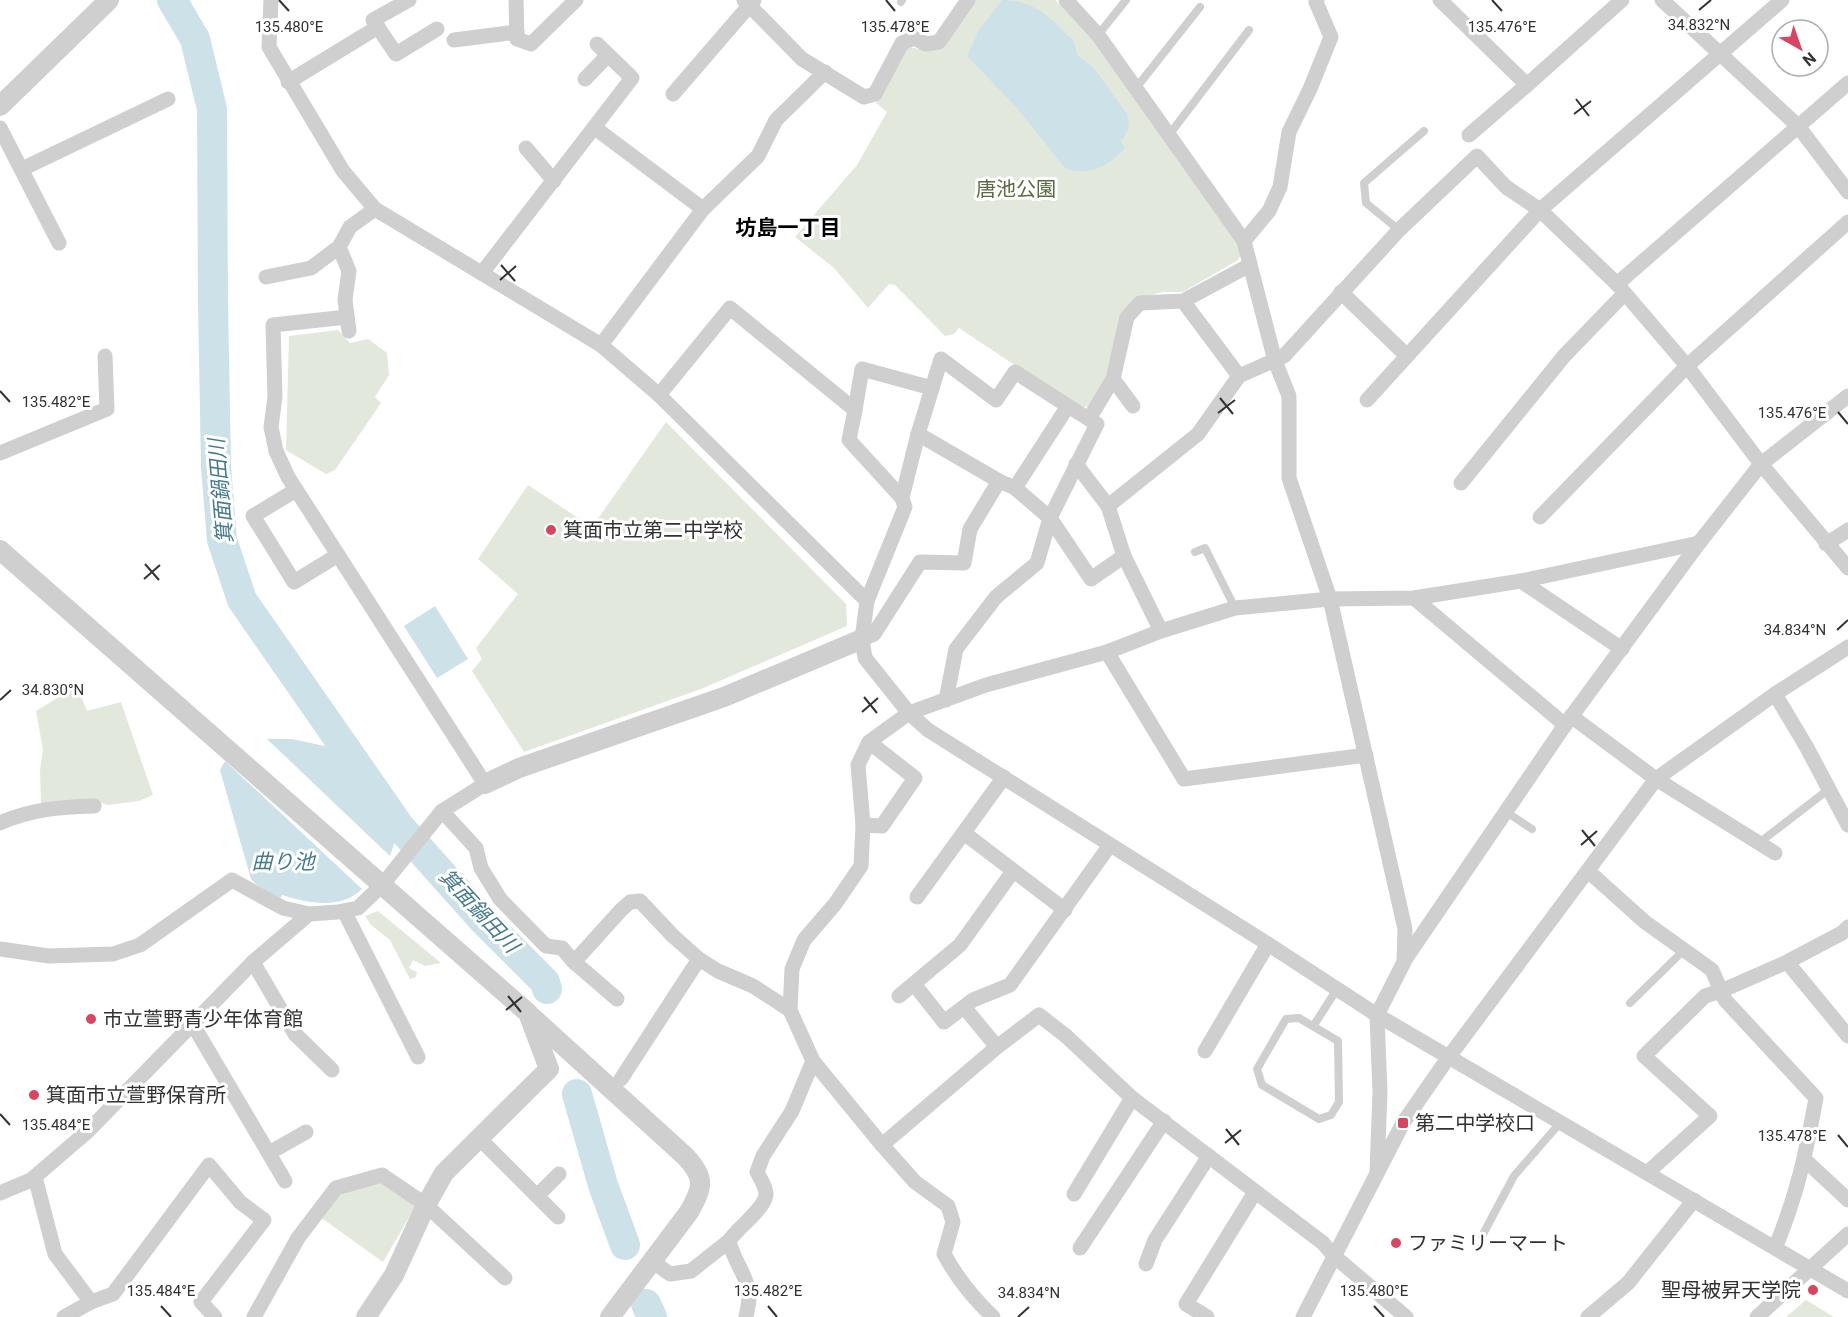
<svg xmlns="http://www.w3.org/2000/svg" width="1848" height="1317" font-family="Roboto,'Noto Sans JP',sans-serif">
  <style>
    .green { fill: #e3e8dc }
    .water { fill: #cde1e8 }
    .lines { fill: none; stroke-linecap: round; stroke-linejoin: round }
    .river { stroke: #cde1e8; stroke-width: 30 }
    .service { stroke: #cfcfcf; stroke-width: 8 }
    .minor { stroke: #cfcfcf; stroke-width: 15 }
    .tertiary { stroke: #cfcfcf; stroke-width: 20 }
    .ticks { fill: none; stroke: #323232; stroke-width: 2 }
    .poi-dot { fill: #d64663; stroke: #fff; stroke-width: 2 }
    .labels { text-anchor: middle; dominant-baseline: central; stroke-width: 6; stroke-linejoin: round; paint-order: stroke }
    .park-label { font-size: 20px; fill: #5a6a42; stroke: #fff }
    .poi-label { font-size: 20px; fill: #323232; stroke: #fff; text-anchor: start }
    .neighbourhood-label { font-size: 21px; font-weight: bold; fill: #000; stroke: #fff }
    .water-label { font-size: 21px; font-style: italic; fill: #467b8d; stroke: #fff }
    .ticks-label { font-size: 15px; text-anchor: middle; fill: #323232; stroke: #fff; stroke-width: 6; stroke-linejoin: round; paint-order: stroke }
  </style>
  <rect width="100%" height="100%" fill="#fff"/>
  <!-- green -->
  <g class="green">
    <path d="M971 0H1055L1083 25 1233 236 1242 253 1238 260 1183 292H1163L1147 296 1131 303 1110 375 1092 406 1078 407 959 328 954 334 945 336 895 285 889 284 868 308 834 268 795 237 857 165 887 112 876 103 904 46 929 51 943 46Z"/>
    <path d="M338 330 350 343 368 339 387 353 389 375 375 397 381 403 335 470 326 474 286 450 289 336Z"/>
    <path d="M666 422 846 604 847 626 701 689 524 752 472 671 482 659 476 648 518 594 478 559 528 485 592 527Z"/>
    <path d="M77 686 87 711 121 702 153 795 139 801 108 805 92 800 41 804 40 770 43 750 36 711Z"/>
    <path d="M378 911 441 963 425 966 413 960 409 968 417 972 416 977 410 979 390 940 371 925 365 916Z"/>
    <path d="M382 1175 415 1207 383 1262 316 1214 338 1190Z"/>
    <path d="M1806 1300 1834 1317H1786Z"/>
  </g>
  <!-- water -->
  <g class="water">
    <path d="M1002 0C1024 0 1040 8 1056 24 1063 30 1065 35 1073 39L1078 56 1093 67 1127 114C1131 126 1128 131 1121 141L1125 148C1109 166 1090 177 1065 168L1017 108 967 56 979 30Z"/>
    <path d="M435 606 468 659 437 678 404 626Z"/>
    <path d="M267 739H292L329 747 395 841 390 856Z"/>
    <path d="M225 761 362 889C341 910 307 903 282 895L280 899 257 885 251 879 220 770Z"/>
  </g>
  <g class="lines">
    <!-- river -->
    <g class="river">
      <path d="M172 0 195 39 212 109 213 303 216 467 222 540 242 600 400 827 484 921 545 982 547 989"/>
      <path d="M577 1094 603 1185 625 1245"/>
      <path d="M646 1304 652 1317"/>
    </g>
    <!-- service -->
    <g class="service">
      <path d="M901 2 902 0"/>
      <path d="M1098 35 1126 0"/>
      <path d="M1136 88 1200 7"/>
      <path d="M1169 135 1249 30"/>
      <path d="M1399 230 1366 203 1364 183 1424 131"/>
      <path d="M1195 552 1205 548 1235 608"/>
      <path d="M1506 812 1532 829"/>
      <path d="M1759 843 1829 789"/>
      <path d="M1630 1003 1684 950"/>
      <path d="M1299 1018 1338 1041 1339 1102 1331 1115 1319 1119 1262 1085 1257 1069 1286 1019Z"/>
      <path d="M1314 1025 1337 989"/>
      <path d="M1482 1236 1514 1176 1560 1123"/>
    </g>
    <!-- minor -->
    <g class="minor">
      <path d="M271 0 269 47 343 171 375 209 601 345 659 395 867 601 862 639 865 658 909 713 928 730 1268 944 1377 1015 1848 1291"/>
      <path d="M409 0 373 20 396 54 437 29"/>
      <path d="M516 0 517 39 531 44 576 0"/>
      <path d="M744 0 802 59 864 97 875 94 902 43 914 38 926 44 939 42 968 0"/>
      <path d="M1066 0 1098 35 1244 241 1275 361 1289 396V478L1330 599 1405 929 1404 962 1377 1015 1380 1092 1377 1172"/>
      <path d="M1440 0 1527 85"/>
      <path d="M1662 0 1798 126 1848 192"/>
      <path d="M454 40 517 32"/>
      <path d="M585 79 608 55"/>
      <path d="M288 82 378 27"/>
      <path d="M673 94 754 0"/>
      <path d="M0 128 59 243"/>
      <path d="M595 128 703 209"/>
      <path d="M1469 135 1527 85 1622 0"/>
      <path d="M526 148 554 181"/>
      <path d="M22 169 168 99"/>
      <path d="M1244 241 1269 211 1280 187 1289 132 1310 89 1331 37 1316 2 1317 0"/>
      <path d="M339 247 349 271 345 300 349 331"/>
      <path d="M482 273 632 78 597 44"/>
      <path d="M266 277 311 268 339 247 350 227 375 209"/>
      <path d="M1617 284 1848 83"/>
      <path d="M1341 292 1407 356"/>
      <path d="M1183 301 1239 376"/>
      <path d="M601 345 703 209 758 156 776 120 825 72"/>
      <path d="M1113 379 1133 406"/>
      <path d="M659 395 730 308 855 410 862 369 932 388"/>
      <path d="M1367 400 1540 210 1782 0"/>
      <path d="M855 410 849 440 902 498 905 507 867 601"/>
      <path d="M1089 419 1113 379 1127 317 1140 303 1183 301 1250 265"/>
      <path d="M918 434 999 481 1015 488 1050 518 1091 579 1124 556"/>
      <path d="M0 453 107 409 105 356"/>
      <path d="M1076 464 1108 506 1124 556 1161 631"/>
      <path d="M1461 483 1564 356 1624 294"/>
      <path d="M296 490 253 516 294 582 338 555"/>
      <path d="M902 498 918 434 941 359 996 400 1015 372 1068 406"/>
      <path d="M1108 506 1198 434 1239 376 1284 356 1399 230 1477 156 1506 187 1540 210 1617 284 1687 366 1761 464 1848 568"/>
      <path d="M1540 517 1687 366 1848 222"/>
      <path d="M1826 544 1848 530"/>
      <path d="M1521 581 1622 649"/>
      <path d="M1414 598 1565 725"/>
      <path d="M862 639 874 634 920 562 964 563 970 529 999 481"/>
      <path d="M1107 652 1184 779 1366 755"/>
      <path d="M1775 694 1806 746 1848 825"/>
      <path d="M946 700 956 649 996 597 1037 563 1050 518 1097 424 1068 406 1015 488"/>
      <path d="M1571 716 1656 779 1775 853"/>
      <path d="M442 811 476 848 481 868 500 899 546 946 562 948 574 962 621 910 630 902 640 901 673 936 699 959 718 971 753 986 790 1010"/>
      <path d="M0 823C31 809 61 807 94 806"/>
      <path d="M863 825 882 826 915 778 869 742"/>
      <path d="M964 833 1065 910"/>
      <path d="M1588 871 1645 922 1712 970 1725 1000 1816 1098C1806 1153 1797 1196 1775 1248"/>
      <path d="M917 897 1004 777"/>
      <path d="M344 911 418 1057"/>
      <path d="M0 949 49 956 113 954 140 945 232 880 283 908 309 914"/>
      <path d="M1404 961 1565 725 1699 543 1761 464 1848 396"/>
      <path d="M253 962 295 1034 332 1070"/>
      <path d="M574 962 617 999"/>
      <path d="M1787 962 1848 1036"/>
      <path d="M914 984 944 1022 973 1000 1010 985 1110 845"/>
      <path d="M899 996 960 945 1013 871"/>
      <path d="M964 1007 997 1047"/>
      <path d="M192 1023 285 1181"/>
      <path d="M1205 1051 1268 944"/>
      <path d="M621 1079 699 959"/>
      <path d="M479 1138 558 1217"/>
      <path d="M882 1145 997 1047 1039 1015 1066 1036 1132 1098 1323 1243 1334 1256 1406 1317"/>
      <path d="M269 1153 306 1132"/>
      <path d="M1805 1160 1848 1200"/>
      <path d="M1647 1173 1710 1116 1644 1056 1705 996 1721 991 1787 962 1842 933 1848 927"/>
      <path d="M35 1177 55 1254 91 1302"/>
      <path d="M0 1193 31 1180 88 1131 253 962 309 914 338 912 358 908 383 884 442 811 485 784 288 477 276 451 271 427 275 397 273 325 347 317"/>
      <path d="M1074 1194 1132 1098"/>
      <path d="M537 1196 559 1174"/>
      <path d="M1080 1248 1164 1121"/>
      <path d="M652 1261 670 1274 691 1271 729 1241"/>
      <path d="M1146 1264 1155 1240 1209 1156"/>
      <path d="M64 1317 91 1302 113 1294 209 1165 240 1202 264 1220 201 1302 215 1317"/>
      <path d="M254 1317 298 1238 336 1188 382 1175 426 1205 505 1278"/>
      <path d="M746 1317C747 1311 749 1304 749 1297 749 1278 733 1260 729 1241 737 1228 766 1208 766 1194 766 1187 760 1178 757 1172L763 1156 792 1111 813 1061"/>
      <path d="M993 1317C973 1298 957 1278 944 1254L953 1222 948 1206 915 1182 882 1145 813 1061 790 1010 792 969 804 940 835 904 861 866 863 825 858 765 869 742 909 713 986 685 1107 652 1161 631 1235 608 1330 599 1414 598 1521 581 1699 543"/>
      <path d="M1207 1317 1186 1304 1255 1192"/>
      <path d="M1303 1317 1403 1123 1448 1058 1656 779 1775 694 1848 647"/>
      <path d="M1588 1317 1628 1283 1694 1200"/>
      <path d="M1757 1317 1848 1234"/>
    </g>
    <!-- tertiary -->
    <g class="tertiary">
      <path d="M0 106 109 0"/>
      <path d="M0 550 528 1013 549 1069 444 1173 426 1205 394 1275 366 1317"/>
      <path d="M485 784 519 768 724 697 862 639"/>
      <path d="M532 1017 685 1156C706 1178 703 1187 689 1212L610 1317"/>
    </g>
  </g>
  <!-- ticks -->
  <path class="ticks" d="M279 0 289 11M886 0 895 11M1492 0 1502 11M1699 10 1711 0M1576 99 1589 116M1574 114 1591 101M501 265 515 281M500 280 516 266M0 391 10 402M1220 398 1233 414M1838 412 1848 424M1218 413 1235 400M145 564 159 580M144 579 160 565M1837 630 1848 620M864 697 877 713M0 700 11 690M862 712 878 698M1582 830 1595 846M1581 845 1597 831M508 996 521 1012M506 1010 522 997M0 1114 10 1125M1226 1129 1239 1145M1838 1135 1848 1147M1225 1143 1241 1130M161 1306 171 1317M768 1306 777 1317M1374 1306 1384 1317M1018 1317 1029 1307"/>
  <!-- markers -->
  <g class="poi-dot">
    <circle cx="551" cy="530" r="6"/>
    <circle cx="91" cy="1019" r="6"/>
    <circle cx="34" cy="1095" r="6"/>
    <rect x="1397" y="1117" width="12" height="12" rx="3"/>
    <circle cx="1396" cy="1243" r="6"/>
    <circle cx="1813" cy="1290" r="6"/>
  </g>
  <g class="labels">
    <!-- park labels -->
    <g class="park-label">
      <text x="1016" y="189">唐池公園</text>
    </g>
    <!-- poi labels -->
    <g class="poi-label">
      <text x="563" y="530">箕面市立第二中学校</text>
      <text x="103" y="1019">市立萱野青少年体育館</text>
      <text x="46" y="1095">箕面市立萱野保育所</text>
      <text x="1415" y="1123">第二中学校口</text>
      <text x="1408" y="1243">ファミリーマート</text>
      <text x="1801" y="1290" text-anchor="end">聖母被昇天学院</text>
    </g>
    <!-- neighbourhood labels -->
    <g class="neighbourhood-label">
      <text x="788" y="228">坊島一丁目</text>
    </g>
    <!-- water labels -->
    <g class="water-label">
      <text transform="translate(221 491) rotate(-95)">箕面鍋田川</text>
      <text x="283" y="862">曲り池</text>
      <text transform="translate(479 911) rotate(47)">箕面鍋田川</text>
    </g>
  </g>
  <g class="ticks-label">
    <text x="1699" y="30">34.832°N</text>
    <text x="289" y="32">135.480°E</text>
    <text x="895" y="32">135.478°E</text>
    <text x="1502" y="32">135.476°E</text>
    <text x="56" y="407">135.482°E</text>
    <text x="1792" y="418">135.476°E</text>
    <text x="1795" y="635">34.834°N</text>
    <text x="53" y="695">34.830°N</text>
    <text x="56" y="1130">135.484°E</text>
    <text x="1792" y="1141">135.478°E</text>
    <text x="161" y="1296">135.484°E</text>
    <text x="768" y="1296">135.482°E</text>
    <text x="1374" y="1296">135.480°E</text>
    <text x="1029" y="1298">34.834°N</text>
  </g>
  <!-- north arrow -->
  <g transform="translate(1800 48) rotate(140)"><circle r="28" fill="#ffffff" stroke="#adadad" stroke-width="1.5"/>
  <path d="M0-4.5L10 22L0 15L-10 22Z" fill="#d64663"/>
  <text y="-9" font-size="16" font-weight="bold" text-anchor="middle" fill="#323232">N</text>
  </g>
</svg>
